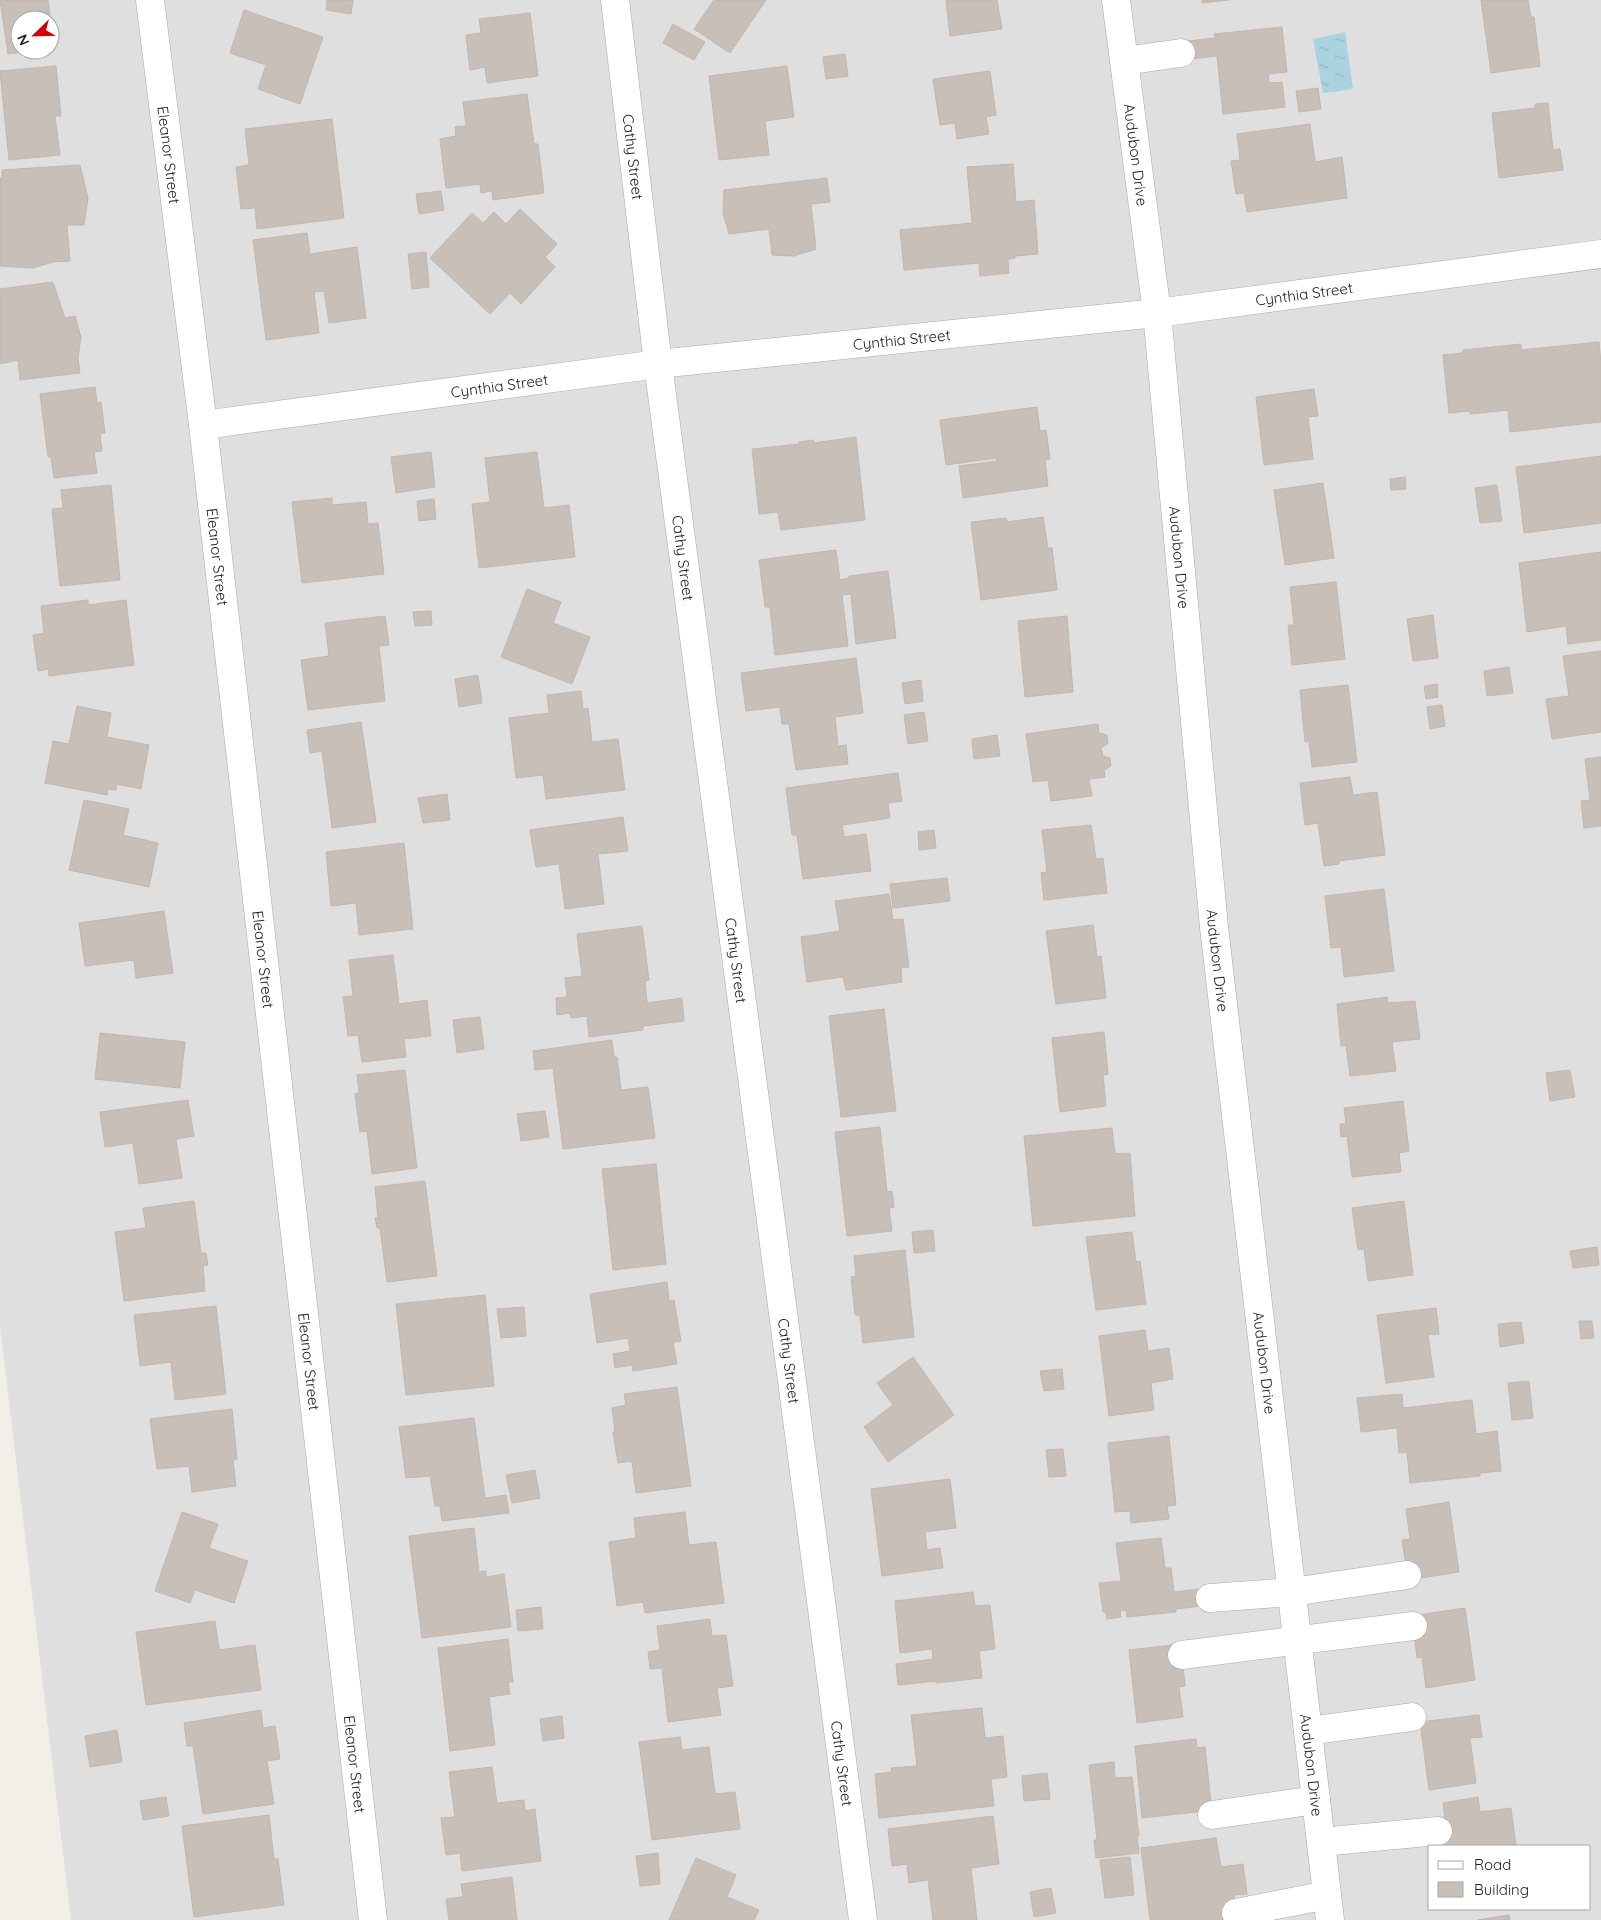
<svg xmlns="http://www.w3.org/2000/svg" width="1601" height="1920" font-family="Quicksand,sans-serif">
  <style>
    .residential { fill: #e0dfdf; fill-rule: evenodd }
    .water { fill: url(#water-ripples) }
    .building { fill: #c7bfb8; stroke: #c4b6ab }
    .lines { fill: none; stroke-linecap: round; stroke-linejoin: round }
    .minor-casing { stroke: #a9a9a9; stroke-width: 29 }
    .minor { stroke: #fff; stroke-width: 28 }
    .labels { text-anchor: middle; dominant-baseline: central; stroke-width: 4.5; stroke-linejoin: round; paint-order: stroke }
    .street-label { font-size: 15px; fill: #222; stroke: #fff }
  </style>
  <defs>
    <pattern id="water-ripples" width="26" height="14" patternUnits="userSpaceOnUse" patternTransform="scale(1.25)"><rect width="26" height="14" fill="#aad3df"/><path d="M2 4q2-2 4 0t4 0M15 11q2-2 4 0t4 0" fill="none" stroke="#92b5bf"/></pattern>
  </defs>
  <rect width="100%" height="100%" fill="#f2efe9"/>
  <!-- residential -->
  <path class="residential" d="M0 0H1601V1920H71L0 1326ZM20 20H50V50H20ZM1430 1846H1590V1909H1430Z"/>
  <!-- water -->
  <path class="water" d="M1345 32 1353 89 1323 93 1313 39Z"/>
  <!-- building -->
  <g class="building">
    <path d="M0 0H48L54 48 50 49V20H20V50H42L8 54Z"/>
    <path d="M327 0H353L351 14 326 10Z"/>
    <path d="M714 0H766L730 53 694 29Z"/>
    <path d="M946 0H997L1002 29 950 36Z"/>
    <path d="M1202 0H1229L1202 3Z"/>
    <path d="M1481 0H1528L1531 17H1534L1540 66 1491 73Z"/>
    <path d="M244 10 323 37 300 104 258 89 266 65 230 53Z"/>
    <path d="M530 13 538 76 487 83 485 67 470 70 466 35 481 33 479 19Z"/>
    <path d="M673 24 705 42 694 60 663 43Z"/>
    <path d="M1282 27 1287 72 1268 74 1269 83 1282 82 1285 107 1223 114 1217 56 1181 60 1179 42 1215 38 1214 34Z"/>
    <path d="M845 54 848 76 826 79 823 57Z"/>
    <path d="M56 66 61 116H55L60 155 9 160 0 71Z"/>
    <path d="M787 66 794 117 765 121 769 155 719 160 709 76Z"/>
    <path d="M990 71 996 115 986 117 989 134 957 139 955 123 940 125 933 79Z"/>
    <path d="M1318 88 1321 109 1299 112 1296 91Z"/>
    <path d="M527 94 534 144H538L544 193 493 200 492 191 481 193 480 184 446 188 440 139 456 136 455 127 466 126 463 102Z"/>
    <path d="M1548 103 1553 150 1560 149 1563 170 1499 178 1492 113 1535 108V104Z"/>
    <path d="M332 119 344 218 257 229 255 208 241 209 236 167 249 165 245 129Z"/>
    <path d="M1310 124 1315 162 1342 157 1347 198 1247 212 1244 193 1236 194 1231 161 1240 160 1237 134Z"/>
    <path d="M1013 164 1016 202 1034 200 1038 254 1015 256V258L1008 259 1009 273 980 276 979 263 904 270 900 230 972 223 967 167Z"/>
    <path d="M80 165 88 198 84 225H67L70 261 53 262 33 268 0 266V178L2 177V170Z"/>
    <path d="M827 178 830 202 811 204 816 249 794 256 772 255 769 229 729 234 723 213 724 190Z"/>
    <path d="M441 191 444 210 419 214 416 194Z"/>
    <path d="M520 209 557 244 545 257 555 267 521 304 510 293 490 314 430 258 472 213 483 223 494 212 506 224Z"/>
    <path d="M307 233 310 254 357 247 366 318 329 323 324 291 314 292 319 333 266 340 253 240Z"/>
    <path d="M426 252 429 287 412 289 408 254Z"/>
    <path d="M53 282 65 318 75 316 81 337 78 358 80 373 20 380 18 360 0 364V289Z"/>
    <path d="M1599 342 1601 363V422L1510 432 1508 410 1470 414 1469 411 1449 413 1443 355 1463 353V350L1521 344V350Z"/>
    <path d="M95 387 97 403 101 402 105 433 100 434 102 451 94 452 97 473 54 478 51 457H48L40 394Z"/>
    <path d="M1314 389 1318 416 1308 417 1313 459 1264 465 1256 397Z"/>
    <path d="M1037 407 1040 431 1046 430 1050 459 1045 460 1048 486 963 498 959 466 997 461 996 458 946 465 940 420Z"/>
    <path d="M856 437 865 520 781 530 778 512 759 514 752 449 799 444V442L814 440 813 443Z"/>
    <path d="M431 452 435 487 396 493 391 457Z"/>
    <path d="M537 452 544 508 569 505 575 557 479 568 472 504 490 502 485 458Z"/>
    <path d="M1601 456V523L1524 533 1516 467Z"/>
    <path d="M1405 477 1406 489 1391 490 1390 479Z"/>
    <path d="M1323 483 1334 558 1285 565 1274 490Z"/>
    <path d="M111 485 120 580 60 586 52 509 63 508 61 490Z"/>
    <path d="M1497 485 1502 521 1480 523 1475 488Z"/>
    <path d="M332 498V505L366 502 368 524 378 523 384 574 302 583 292 502Z"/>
    <path d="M434 499 436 519 419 521 417 501Z"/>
    <path d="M1043 517 1048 548H1052L1057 590 981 600 971 522 1006 518 1007 522Z"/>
    <path d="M836 550 840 580 849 578V576L888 571 896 638 856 644 851 594 842 595 848 646 775 655 770 607H765L759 560Z"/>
    <path d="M1601 552V640L1568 644 1566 626 1527 632 1519 563Z"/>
    <path d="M1336 582 1345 659 1292 665 1288 625H1294L1290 587Z"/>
    <path d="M527 589 561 602 553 623 590 637 572 684 501 657Z"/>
    <path d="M88 600V605L126 600 134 665 49 676 48 669 38 671 33 635 44 633 41 606Z"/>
    <path d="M431 611 432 625 415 626 413 612Z"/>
    <path d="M1433 615 1438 658 1413 661 1407 619Z"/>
    <path d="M385 616 389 645 379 646 385 701 308 710 301 660 329 656 325 623Z"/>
    <path d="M1067 616 1073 692 1025 697 1018 621Z"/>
    <path d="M1601 651V732L1552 739 1546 699 1569 696 1563 656Z"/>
    <path d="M856 658 863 713 835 717 838 746 846 745 848 764 796 770 789 724H782L780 707 746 711 741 673Z"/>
    <path d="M1509 667 1513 693 1487 696 1484 671Z"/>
    <path d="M478 675 482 703 459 707 455 679Z"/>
    <path d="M921 680 923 701 905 704 902 683Z"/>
    <path d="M1437 684 1438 697 1426 699 1424 686Z"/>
    <path d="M1348 685 1357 762 1312 767 1309 741 1305 742 1300 690Z"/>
    <path d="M581 691 583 709 588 708 592 742 618 739 625 790 546 799 543 775 516 778 509 718 549 713 547 695Z"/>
    <path d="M1442 705 1445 726 1430 729 1427 707Z"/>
    <path d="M77 706 111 713 107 737 149 745 141 789 117 784 116 790 108 789 107 795 45 783 53 741 69 744Z"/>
    <path d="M924 712 928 741 908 744 904 715Z"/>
    <path d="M361 722 376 822 332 828 322 751 310 753 307 730Z"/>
    <path d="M1098 724 1099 733 1107 735 1108 743 1101 748 1103 756 1110 758 1111 766 1104 770 1105 777 1089 779 1092 796 1051 801 1048 780 1033 782 1026 734Z"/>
    <path d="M997 735 1000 756 974 759 972 739Z"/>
    <path d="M1601 757V826L1584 828 1581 801 1590 800 1585 759Z"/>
    <path d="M898 773 902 801 888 803 890 818 842 825 844 837 866 834 871 871 803 879 797 835H792L786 788Z"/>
    <path d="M1350 777 1353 795 1377 792 1385 855 1339 861V864L1324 866 1318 823 1305 825 1300 783Z"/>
    <path d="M447 794 450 820 423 823 418 798Z"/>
    <path d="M84 800 129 809 123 835 158 843 149 887 69 870Z"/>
    <path d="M623 817 628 851 598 854 604 904 565 909 559 864 536 867 530 830Z"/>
    <path d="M1091 825 1096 859 1103 858 1107 893 1044 900 1041 873 1047 872 1042 830Z"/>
    <path d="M934 830 936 848 919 850 918 832Z"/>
    <path d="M404 843 413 929 359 935 356 903 331 906 326 852Z"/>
    <path d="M947 878 950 901 893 908 890 884Z"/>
    <path d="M1384 889 1394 971 1344 977 1341 947 1331 948 1325 896Z"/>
    <path d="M889 894 893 920 903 919 909 967 901 968 902 982 846 990 843 977 807 982 801 937 840 931 835 901Z"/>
    <path d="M164 911 173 973 136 978 134 960 85 966 79 923Z"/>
    <path d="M1093 925 1097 957 1101 956 1106 998 1056 1004 1046 931Z"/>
    <path d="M642 926 649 980 645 981 647 1003 682 998 684 1021 643 1026V1030L589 1037 587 1016 571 1018 570 1013 557 1015 556 998 567 997 565 978 582 976 577 934Z"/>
    <path d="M393 955 399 1004 427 1000 431 1036 404 1039 406 1057 362 1062 358 1035 348 1036 343 997 353 996 349 960Z"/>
    <path d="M1387 997 1388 1003 1415 1001 1420 1039 1392 1042 1396 1071 1350 1076 1346 1045 1341 1046 1337 1004Z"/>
    <path d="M884 1009 896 1111 841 1117 829 1016Z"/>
    <path d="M480 1017 484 1049 457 1053 453 1020Z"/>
    <path d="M1104 1032 1108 1074 1103 1075 1106 1106 1060 1112 1052 1038Z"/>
    <path d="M100 1033 185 1042 180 1088 95 1079Z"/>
    <path d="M612 1040 614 1057H617L621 1090 648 1087 655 1138 563 1149 553 1068 535 1070 533 1051Z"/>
    <path d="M405 1070 417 1168 372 1174 367 1131 360 1132 355 1094 359 1093 357 1075Z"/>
    <path d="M1570 1070 1575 1097 1550 1101 1546 1073Z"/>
    <path d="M188 1100 194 1136 176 1139 182 1178 139 1184 133 1143 105 1147 100 1112Z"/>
    <path d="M1403 1101 1409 1151 1399 1153 1401 1172 1352 1177 1347 1136 1341 1137 1340 1124H1346L1344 1108Z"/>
    <path d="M545 1111 549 1137 521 1141 517 1114Z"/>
    <path d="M880 1127 887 1192 892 1191 894 1207 889 1208 892 1231 847 1236 835 1132Z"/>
    <path d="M1112 1128 1115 1154 1130 1153 1135 1216 1033 1226 1024 1136Z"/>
    <path d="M656 1164 666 1264 613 1270 602 1169Z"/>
    <path d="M425 1181 437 1276 387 1282 380 1228H377L375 1218H378L375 1187Z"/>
    <path d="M194 1201 201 1253H206L208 1265 203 1266 205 1291 124 1301 115 1232 146 1228 143 1208Z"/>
    <path d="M1404 1201 1413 1275 1368 1281 1364 1249 1358 1250 1352 1208Z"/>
    <path d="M933 1230 935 1251 914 1253 912 1232Z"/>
    <path d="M1132 1232 1136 1262 1140 1261 1146 1304 1096 1310 1086 1237Z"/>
    <path d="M1597 1247 1599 1265 1573 1268 1570 1251Z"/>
    <path d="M905 1250 914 1337 863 1343 860 1315H855L851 1277 856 1276 854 1256Z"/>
    <path d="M667 1282 669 1301 674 1300 681 1341 673 1342 677 1364 633 1371 632 1365 615 1368 613 1354 630 1351 628 1338 597 1343 590 1294Z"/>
    <path d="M485 1295 494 1386 406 1395 396 1304Z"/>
    <path d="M216 1306 226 1394 175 1400 171 1362 140 1366 134 1315Z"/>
    <path d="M524 1307 526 1336 501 1338 497 1309Z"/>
    <path d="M1436 1308 1439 1334 1428 1335 1434 1377 1386 1383 1377 1315Z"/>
    <path d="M1579 1321H1592L1594 1338 1581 1339Z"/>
    <path d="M1521 1322 1524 1343 1500 1347 1498 1324Z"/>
    <path d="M1145 1330 1148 1351 1169 1348 1173 1379 1151 1383 1154 1410 1109 1416 1099 1336Z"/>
    <path d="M913 1357 954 1415 888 1462 864 1427 893 1405 877 1383Z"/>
    <path d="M1062 1369 1064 1389 1044 1391 1040 1371Z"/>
    <path d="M1529 1381 1533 1418 1512 1420 1508 1383Z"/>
    <path d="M677 1387 691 1486 636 1493 632 1461 618 1463 613 1432H615L612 1408 626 1405 624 1394Z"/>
    <path d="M1402 1394 1403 1408 1472 1400 1476 1434 1497 1431 1501 1471 1480 1473V1476L1410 1483 1407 1452 1399 1453 1397 1428 1361 1432 1357 1398Z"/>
    <path d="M232 1409 237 1459 233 1460 236 1486 192 1492 189 1466 157 1469 150 1419Z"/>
    <path d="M474 1418 485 1498 506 1495 509 1513 442 1521 440 1506H435L430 1476 406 1478 399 1427Z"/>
    <path d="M1169 1436 1176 1505 1167 1506 1169 1519 1131 1523 1130 1511 1115 1512 1108 1443Z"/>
    <path d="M1063 1449 1066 1476 1049 1477 1046 1450Z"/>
    <path d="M535 1470 540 1498 512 1503 506 1475Z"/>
    <path d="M950 1479 956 1528 925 1532 927 1550 940 1548 943 1568 882 1576 871 1489Z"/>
    <path d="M1449 1502 1459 1572 1408 1580 1402 1540 1410 1539 1406 1509Z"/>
    <path d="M182 1512 218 1524 209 1548 248 1561 234 1603 195 1590 190 1603 155 1591Z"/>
    <path d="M685 1512 689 1545 716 1542 724 1603 645 1613 643 1602 617 1606 609 1542 636 1538 634 1518Z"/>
    <path d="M474 1528 479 1572 486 1571V1577L504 1574 511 1627 422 1638 409 1536Z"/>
    <path d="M1161 1538 1165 1568H1171L1174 1592 1208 1588 1210 1605 1176 1609V1612L1127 1617 1126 1610 1120 1611 1121 1617 1107 1619 1106 1612H1103L1099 1583 1121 1581 1116 1543Z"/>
    <path d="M973 1592 975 1606 990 1605 995 1649 979 1651 982 1678 936 1683V1681L898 1685 896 1664 933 1659 932 1649 900 1653 895 1601Z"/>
    <path d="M541 1607 543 1629 518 1631 516 1610Z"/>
    <path d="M1465 1608 1475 1680 1426 1688 1422 1657 1417 1658 1412 1616Z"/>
    <path d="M710 1619 712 1636 726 1635 733 1686 717 1688 721 1715 668 1722 662 1668 650 1669 648 1652 660 1650 657 1626Z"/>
    <path d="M215 1621 219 1650 255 1645 261 1690 146 1705 136 1632Z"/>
    <path d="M508 1639 513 1682H508L510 1694 489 1697 495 1745 450 1751 438 1648Z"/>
    <path d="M1181 1644 1185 1686 1179 1687 1183 1717 1137 1723 1129 1650Z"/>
    <path d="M982 1708 985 1738 1003 1736 1007 1777 991 1779 994 1806 879 1818 875 1774 892 1772 891 1768 917 1766 911 1715Z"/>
    <path d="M261 1710 263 1728 275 1726 280 1759 267 1761 274 1804 203 1814 193 1746H187L184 1723Z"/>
    <path d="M1479 1715 1482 1737 1470 1738 1476 1783 1429 1790 1420 1722Z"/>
    <path d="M562 1716 564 1738 543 1741 540 1719Z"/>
    <path d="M117 1730 122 1762 90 1767 85 1736Z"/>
    <path d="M680 1737 682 1750 709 1747 715 1794 735 1792 740 1829 652 1840 639 1742Z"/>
    <path d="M1196 1739 1197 1748 1205 1747 1211 1803 1203 1804 1204 1811 1142 1818 1135 1746Z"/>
    <path d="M1114 1762 1115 1778 1132 1777 1139 1836H1137L1139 1853 1096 1858 1094 1840H1097L1089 1765Z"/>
    <path d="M492 1767 497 1803 524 1800 525 1811 535 1809 541 1861 462 1871 460 1853 446 1855 441 1818 455 1817 449 1772Z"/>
    <path d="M1047 1773 1050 1799 1024 1801 1022 1776Z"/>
    <path d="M166 1797 169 1816 143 1820 140 1801Z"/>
    <path d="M1478 1797 1480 1812 1511 1808 1516 1846H1440L1437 1818 1445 1817 1443 1803Z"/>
    <path d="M269 1815 274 1859H278L284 1905 194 1917 182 1826Z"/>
    <path d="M993 1816 999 1864 971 1868 977 1920H933L928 1880 909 1883 907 1864 892 1866 888 1829Z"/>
    <path d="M1216 1838 1221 1867 1243 1864 1247 1894 1234 1895 1237 1920H1150L1141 1848Z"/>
    <path d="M658 1853 660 1884 640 1886 636 1856Z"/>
    <path d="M1130 1857 1134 1895 1105 1898 1100 1860Z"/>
    <path d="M696 1858 736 1875 727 1897 759 1910 754 1920H669Z"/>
    <path d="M512 1877 517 1920H449L446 1899 463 1897 461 1884Z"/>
    <path d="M1051 1888 1056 1913 1034 1917 1030 1892Z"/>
    <path d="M1509 1915 1510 1920H1477Z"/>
  </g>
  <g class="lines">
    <!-- minor casing -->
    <g class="minor-casing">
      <g id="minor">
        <path id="s1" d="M150 0 203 425 373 1920"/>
        <path id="s2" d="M615 0 658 364 863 1920"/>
        <path id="s3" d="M1116 0 1157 313 1214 927 1330 1920"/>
        <path d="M1124 61 1181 53"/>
        <path id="s4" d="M203 425 658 364 1157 313 1601 254"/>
        <path d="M1210 1598 1292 1592 1407 1575"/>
        <path d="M1182 1655 1413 1626"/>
        <path d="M1308 1731 1412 1717"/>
        <path d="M1212 1815 1316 1800"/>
        <path d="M1321 1842 1438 1831"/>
        <path d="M1236 1913 1327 1895"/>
      </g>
    </g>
    <!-- minor -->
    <use href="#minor" class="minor"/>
  </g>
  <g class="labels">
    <!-- street labels -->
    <g class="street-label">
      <text stroke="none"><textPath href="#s1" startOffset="156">Eleanor Street</textPath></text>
      <text stroke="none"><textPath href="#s3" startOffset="156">Audubon Drive</textPath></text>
      <text stroke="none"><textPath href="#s2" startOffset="158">Cathy Street</textPath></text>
      <text stroke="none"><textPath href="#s4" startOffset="1109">Cynthia Street</textPath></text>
      <text stroke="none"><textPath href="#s4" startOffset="704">Cynthia Street</textPath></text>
      <text stroke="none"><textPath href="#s4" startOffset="299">Cynthia Street</textPath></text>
      <text stroke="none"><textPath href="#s1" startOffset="561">Eleanor Street</textPath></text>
      <text stroke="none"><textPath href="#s3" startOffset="561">Audubon Drive</textPath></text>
      <text stroke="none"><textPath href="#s2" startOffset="562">Cathy Street</textPath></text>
      <text stroke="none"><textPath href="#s1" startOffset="966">Eleanor Street</textPath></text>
      <text stroke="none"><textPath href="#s2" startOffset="968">Cathy Street</textPath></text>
      <text stroke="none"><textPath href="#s3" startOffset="966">Audubon Drive</textPath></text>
      <text stroke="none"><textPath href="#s1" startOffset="1371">Eleanor Street</textPath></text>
      <text stroke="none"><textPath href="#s2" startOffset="1372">Cathy Street</textPath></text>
      <text stroke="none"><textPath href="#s3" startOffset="1371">Audubon Drive</textPath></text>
      <text stroke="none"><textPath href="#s2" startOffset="1778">Cathy Street</textPath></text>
      <text stroke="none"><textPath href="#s1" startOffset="1776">Eleanor Street</textPath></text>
      <text stroke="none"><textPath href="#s3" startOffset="1776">Audubon Drive</textPath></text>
    </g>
  </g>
  <!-- legend -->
  <rect x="1428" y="1845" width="162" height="65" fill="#ffffff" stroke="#a7a7a7"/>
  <rect x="1438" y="1861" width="25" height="8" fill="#ffffff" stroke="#a7a7a7"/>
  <text x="1474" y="1870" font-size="15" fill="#222222">Road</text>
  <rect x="1438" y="1882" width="25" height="15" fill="#c7bfb8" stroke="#a7a7a7"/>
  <text x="1474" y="1895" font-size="15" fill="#222222">Building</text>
  <!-- north arrow -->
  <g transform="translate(35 35) rotate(247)"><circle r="24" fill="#ffffff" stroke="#a7a7a7"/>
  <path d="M0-4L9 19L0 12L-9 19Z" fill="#d40000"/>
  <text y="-8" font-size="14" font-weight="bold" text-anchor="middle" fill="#222222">N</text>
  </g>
</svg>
